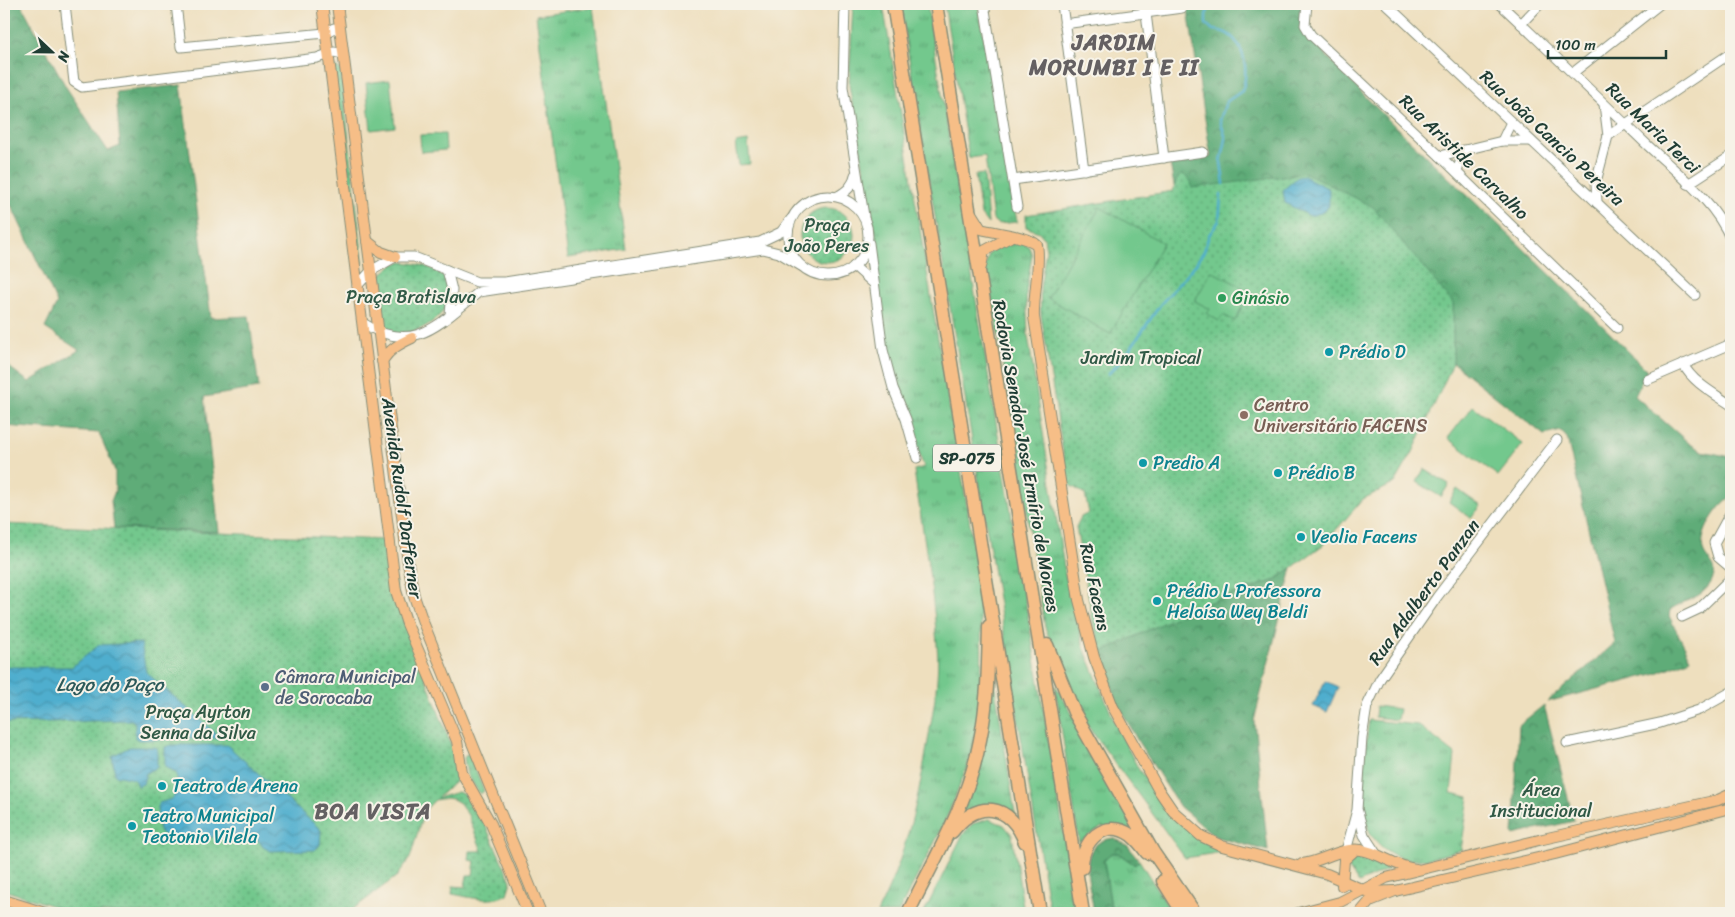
<svg xmlns="http://www.w3.org/2000/svg" width="1735" height="917" font-family="Sriracha,sans-serif">
  <style>
    .grass { fill: url(#grass-tufts); stroke: #498260 }
    .forest { fill: url(#forest-crowns); stroke: #3e7456 }
    .park { fill: url(#park-dots); stroke: #498260 }
    .pitch { fill: #73c88d; stroke: #498260 }
    .water { fill: url(#water-waves); stroke: #377681 }
    .lines { fill: none; stroke-linecap: round; stroke-linejoin: round }
    .stream { stroke: #4faece; stroke-width: 2.5 }
    .minor-casing { stroke: #868e79; stroke-width: 11 }
    .major-casing { stroke: #868e79; stroke-width: 12 }
    .highway-casing { stroke: #868e79; stroke-width: 15 }
    .minor { stroke: #fff; stroke-width: 9 }
    .major { stroke: #f6be87; stroke-width: 10 }
    .highway { stroke: #f6be87; stroke-width: 12 }
    .leisure-dot { fill: #2e9e5b; stroke: #f7f3e8; stroke-width: 2 }
    .culture-dot { fill: #0f9aa8; stroke: #f7f3e8; stroke-width: 2 }
    .education-dot { fill: #8d6e63; stroke: #f7f3e8; stroke-width: 2 }
    .service-dot { fill: #5c6f8a; stroke: #f7f3e8; stroke-width: 2 }
    .labels { text-anchor: middle; dominant-baseline: central; stroke-width: 4; stroke-linejoin: round; paint-order: stroke }
    .shield { fill: #f7f3e8; stroke: #60746a; stroke-width: 1 }
    .shield-label { font-size: 16px; font-weight: bold; fill: #1f3d34 }
    .street-label { font-size: 18px; fill: #1f3d34; stroke: #f7f3e8 }
    .park-label { font-size: 18px; fill: #305946; stroke: #f7f3e8 }
    .leisure-label { font-size: 18px; fill: #27864d; stroke: #f7f3e8; text-anchor: start }
    .culture-label { font-size: 18px; fill: #0d838f; stroke: #f7f3e8; text-anchor: start }
    .education-label { font-size: 18px; fill: #785e54; stroke: #f7f3e8; text-anchor: start }
    .service-label { font-size: 18px; fill: #4e5e75; stroke: #f7f3e8; text-anchor: start }
    .water-label { font-size: 19px; font-style: italic; fill: #2b595a; stroke: #f7f3e8 }
    .district-label { font-size: 22px; font-weight: bold; letter-spacing: 1px; fill: #646062; stroke: #f7f3e8 }
  </style>
  <defs>
    <pattern id="grass-tufts" width="24" height="20" patternUnits="userSpaceOnUse" patternTransform="scale(1.25)"><rect width="24" height="20" fill="#73c88d"/><path d="M3 7l-1-3M5 7V3M7 7l1-3M15 17l-1-3M17 17v-4M19 17l1-3" fill="none" stroke="#5ea474"/></pattern>
    <pattern id="forest-crowns" width="20" height="18" patternUnits="userSpaceOnUse" patternTransform="scale(1.25)"><rect width="20" height="18" fill="#5eac78"/><path d="M2 6a3 3 0 1 1 6 0M12 15a3 3 0 1 1 6 0" fill="none" stroke="#4d8d63"/></pattern>
    <pattern id="park-dots" width="8" height="8" patternUnits="userSpaceOnUse" patternTransform="scale(1.25)"><rect width="8" height="8" fill="#73c88d"/><path d="M2 2h.1M6 6h.1" fill="none" stroke="#5ea474" stroke-width="1.8" stroke-linecap="round"/></pattern>
    <pattern id="water-waves" width="16" height="10" patternUnits="userSpaceOnUse" patternTransform="scale(1.25)"><rect width="16" height="10" fill="#4faece"/><path d="M0 5q4-4 8 0t8 0" fill="none" stroke="#418fa8"/></pattern>
  </defs>
  <rect width="100%" height="100%" fill="#f7f3e8"/>
  <filter id="ink" filterUnits="userSpaceOnUse"><feTurbulence type="fractalNoise" baseFrequency=".02" numOctaves="2"/><feDisplacementMap in="SourceGraphic" scale="10" xChannelSelector="R" yChannelSelector="G"/><feConvolveMatrix kernelMatrix="1 2 1 2 8 2 1 2 1" color-interpolation-filters="sRGB"/></filter>
  <filter id="wash" filterUnits="userSpaceOnUse"><feTurbulence type="fractalNoise" baseFrequency=".0096" numOctaves="4" result="noise"/><feDisplacementMap in="SourceGraphic" scale="20" xChannelSelector="R" yChannelSelector="G"/><feGaussianBlur stdDeviation="1.12" result="paint"/><feColorMatrix in="noise" values="0 0 0 0 0 0 0 0 0 0 0 0 0 0 0 0 0 1.4 0 .05"/><feComposite in="paint" operator="in"/></filter>
  <g filter="url(#wash)">
    <rect width="100%" height="100%" fill="#eedfbe"/>
    <!-- grass -->
    <g class="grass">
      <path d="M853 4H883C904 132 925 260 946 388 965 499 998 635 972 746 958 805 925 860 898 913H877C906 857 919 797 929 735 934 706 940 674 937 644 933 586 922 528 914 470L924 467 896 388 885 348 863 192 867 190 866 182 849 85Z"/>
      <path d="M900 4H927L1077 913H1050Z"/>
      <path d="M944 4H978L1017 222 998 224 993 220 985 156 969 158Z"/>
      <path d="M593 7 626 249 568 258 536 15Z"/>
      <path d="M334 66 341 70 363 263 359 265Z"/>
      <path d="M1021 241 1029 247 1032 255 1026 293 1028 336 1065 574 1084 648 1115 723 1139 770 1172 814 1199 839 1223 852 1185 858 1079 714 1045 627 997 326 985 267 989 254 997 248 1011 242Z"/>
      <path d="M992 668 1016 820C986 809 977 798 954 824Z"/>
      <path d="M1056 686 1143 836 1102 827 1079 842 1055 687Z"/>
      <path d="M1369 720 1418 725 1455 754 1451 793 1469 797 1461 850C1447 853 1431 860 1416 860 1397 861 1371 844 1367 824 1361 795 1365 749 1369 720Z"/>
      <path d="M467 754 470 755 484 791 480 794 467 775 464 758Z"/>
      <path d="M989 819 1004 825 1012 835 1024 913H924L963 834 972 824Z"/>
      <path d="M1111 853H1118L1135 865 1139 860 1172 913H1112L1103 862Z"/>
    </g>
    <!-- forest -->
    <g class="forest">
      <path d="M4 4H21L66 87 108 151 120 146 116 92 181 85 211 318 249 316 259 388 204 397 219 532 114 528 111 501 115 491V471L99 433 4 426V341L9 367 29 382 79 350 45 328 57 303 11 205 4 204Z"/>
      <path d="M1187 4H1301V27C1357 92 1419 150 1481 208 1537 261 1592 315 1647 370L1635 396 1690 444 1702 451 1731 457V497C1717 506 1699 533 1703 550 1706 561 1719 565 1713 578 1705 599 1684 599 1670 610L1669 616 1691 659 1657 673 1547 702 1615 643 1567 438 1561 431 1544 435 1453 363V303L1329 186 1306 173 1175 191 1170 163 1211 157Z"/>
      <path d="M1292 568 1254 721 1268 851 1216 837 1180 807 1139 743 1115 699 1102 652 1201 605 1275 580Z"/>
      <path d="M1544 705 1574 821 1513 835 1519 725Z"/>
      <path d="M1114 838 1128 846 1139 860 1135 865 1118 853H1111L1104 861 1112 913H1094C1091 887 1073 842 1114 838Z"/>
    </g>
    <!-- park -->
    <g class="park">
      <path d="M1306 173 1373 207 1453 303V363L1413 452 1395 483 1363 499 1323 545 1275 580 1201 605 1102 652 1094 627 1076 527 1081 517 1089 513 1085 494 1068 484 1041 315 1040 288 1046 250 1044 238 1039 232 1026 227V215L1173 191 1177 179 1183 174 1191 181 1192 188Z"/>
      <path d="M984 174 988 224 981 215 975 175Z"/>
      <circle cx="827" cy="235" r="27"/>
      <path d="M402 262C415 263 436 267 445 278 465 304 425 333 401 334 395 335 388 333 382 332L375 279 394 264Z"/>
      <path d="M4 524 386 540 402 616 456 758V781L437 798 458 792 469 797 476 805 511 881 507 894C491 904 470 897 452 894L453 886 465 887 467 875H473L475 861 469 860 470 851H482L468 815 460 803 453 799 446 798 435 800 424 811 410 858 397 876 348 913H75L4 890Z"/>
      <path d="M1362 856 1371 858 1389 869 1359 883 1349 869 1350 861Z"/>
    </g>
    <!-- pitch -->
    <g class="pitch">
      <path d="M390 80 395 127 371 130 366 83Z"/>
      <path d="M445 134 446 150 421 152 420 135Z"/>
      <path d="M748 141 750 164 739 165 736 143Z"/>
      <path d="M1100 207 1163 243 1110 334 1048 298Z"/>
      <path d="M1211 271 1250 291 1235 321 1223 315 1219 321 1207 314 1210 309 1195 301Z"/>
      <path d="M1473 406 1523 444 1498 476 1448 438Z"/>
      <path d="M1424 469 1449 484 1441 497 1417 482Z"/>
      <path d="M1457 489 1481 506 1471 518 1449 502Z"/>
      <path d="M1376 706 1399 709 1397 720 1375 717Z"/>
    </g>
    <!-- water -->
    <g class="water">
      <path d="M1304 176 1329 189V206L1321 213 1310 216 1285 203 1283 190 1298 177Z"/>
      <path d="M141 643 146 672 221 738 139 740 135 738V723L132 720 4 723V667H72L99 645Z"/>
      <path d="M1325 681 1338 687 1327 712 1313 706Z"/>
      <path d="M171 745H227L321 830 320 845 315 850 270 851 263 847 256 837H166L159 831 157 807 159 803 172 799 179 789 176 773 165 767V747Z"/>
      <path d="M130 747H155L157 749V767L146 773 143 784 137 786 134 779 115 775 112 756Z"/>
    </g>
    <g class="lines">
      <!-- stream -->
      <g class="stream">
        <path d="M1211 4 1206 15V24L1213 30C1242 31 1251 67 1242 91L1226 102 1220 120 1226 139 1221 162 1224 184"/>
        <path d="M1108 374 1124 358 1160 305 1195 265 1204 251 1209 235 1219 221 1221 195"/>
      </g>
    </g>
  </g>
  <g filter="url(#ink)">
    <g class="lines">
      <!-- minor casing -->
      <g class="minor-casing">
        <g id="minor">
          <path d="M65 4 74 82 82 87 317 58 334 52 343 54"/>
          <path d="M176 4 181 47 325 33 334 28 340 31"/>
          <path d="M845 4 843 87 864 216"/>
          <path d="M984 4 1017 207"/>
          <path d="M1062 4 1084 170"/>
          <path d="M1307 4 1305 25 1311 35 1440 156 1617 328"/>
          <path d="M1386 4 1695 295"/>
          <path d="M1500 4C1548 49 1595 95 1643 141 1673 170 1715 200 1731 240"/>
          <path d="M1146 13 1164 158"/>
          <path d="M1064 24 1182 8"/>
          <path d="M1521 24 1540 4"/>
          <path d="M1574 72 1660 4"/>
          <path d="M1604 104 1608 136"/>
          <path d="M1502 141 1511 122"/>
          <path d="M1440 156 1502 141H1531"/>
          <path d="M1457 172 1464 150"/>
          <path d="M1013 180 1203 152"/>
          <path d="M1688 184 1731 156"/>
          <circle cx="828" cy="236" r="40"/>
          <path d="M838 196C847 191 853 186 855 175"/>
          <path d="M1597 203 1596 182 1608 136 1731 53"/>
          <path d="M869 243 883 350 893 388 906 419 917 458"/>
          <path d="M854 266 874 284"/>
          <path d="M447 270 452 290 450 315"/>
          <path d="M357 286 371 271 395 257H414L477 282H505L760 242 781 232 791 219"/>
          <path d="M363 323C414 356 440 323 479 292L763 249 779 253 801 266"/>
          <path d="M1683 364C1693 383 1715 394 1731 405"/>
          <path d="M1647 380 1731 344"/>
          <path d="M1731 512 1714 543 1718 557 1731 568"/>
          <path d="M1682 617 1699 609 1731 578"/>
          <path d="M1567 743 1660 723 1699 710 1731 692"/>
          <path d="M1358 812 1364 835 1377 855"/>
          <path d="M1346 851 1357 810 1362 738 1367 706 1380 679 1437 597 1557 440"/>
        </g>
      </g>
      <!-- major casing -->
      <g class="major-casing">
        <g id="major">
          <path d="M322 4 396 591 407 624 457 741 462 773 491 824 528 913"/>
          <path d="M337 4 408 563 414 596 423 622 541 913"/>
          <path d="M971 213 981 229C995 233 1029 236 1037 245 1041 263 1033 295 1034 317L1079 600 1094 657 1113 707 1158 789 1173 811 1201 836 1222 846 1327 874 1368 892 1395 891"/>
          <path d="M367 241 381 252 395 257"/>
          <path d="M981 267 984 251 1010 237"/>
          <path d="M382 361C390 349 399 344 412 338"/>
          <path d="M1302 864C1322 862 1340 847 1361 850 1381 853 1392 866 1416 869"/>
          <path d="M1342 886 1344 860 1355 850"/>
          <path d="M4 900 45 913"/>
          <path d="M1298 913 1340 902 1386 878 1543 839 1718 800 1731 794"/>
          <path d="M1360 913 1370 901 1395 891 1555 854 1731 808"/>
        </g>
      </g>
      <!-- highway casing -->
      <g class="highway-casing">
        <g id="highway">
          <path d="M893 4 1040 913"/>
          <path d="M936 4C983 307 1035 610 1083 913"/>
          <path d="M1047 645 1074 712 1153 852 1195 913"/>
          <path d="M952 832C977 799 1010 803 1025 842"/>
          <path d="M1082 868C1081 842 1104 817 1131 835 1137 840 1142 846 1147 853"/>
          <path d="M1163 881 1183 913"/>
          <path d="M908 913C935 858 969 801 980 740 988 702 988 665 989 626"/>
        </g>
      </g>
      <!-- minor -->
      <use href="#minor" class="minor"/>
      <!-- major -->
      <use href="#major" class="major"/>
      <!-- highway -->
      <use href="#highway" class="highway"/>
    </g>
  </g>
  <!-- markers -->
  <circle class="leisure-dot" cx="1222" cy="298" r="5"/>
  <g class="culture-dot">
    <circle cx="1329" cy="352" r="5"/>
    <circle cx="1143" cy="463" r="5"/>
    <circle cx="1278" cy="473" r="5"/>
    <circle cx="1301" cy="537" r="5"/>
    <circle cx="1157" cy="601" r="5"/>
    <circle cx="162" cy="786" r="5"/>
    <circle cx="132" cy="826" r="5"/>
  </g>
  <circle class="education-dot" cx="1244" cy="415" r="5"/>
  <circle class="service-dot" cx="265" cy="687" r="5"/>
  <g class="labels">
    <!-- shield labels -->
    <rect class="shield" x="933" y="444.5" width="68" height="27" rx="4"/>
    <g class="shield-label">
      <text x="967" y="458">SP-075</text>
    </g>
    <!-- street labels -->
    <g class="street-label">
      <text transform="translate(1653 128) rotate(44)">Rua Maria Terci</text>
      <text transform="translate(1552 138) rotate(43)">Rua João Cancio Pereira</text>
      <text transform="translate(1464 157) rotate(44)">Rua Aristide Carvalho</text>
      <text transform="translate(1026 456) rotate(80)">Rodovia Senador José Ermírio de Moraes</text>
      <text transform="translate(402 498) rotate(82)">Avenida Rudolf Dafferner</text>
      <text transform="translate(1095 587) rotate(78)">Rua Facens</text>
      <text transform="translate(1424 592) rotate(-54)">Rua Adalberto Panzan</text>
    </g>
    <!-- park labels -->
    <g class="park-label">
      <text x="827" y="225">Praça<tspan x="827" dy="21">João Peres</tspan></text>
      <text x="411" y="297">Praça Bratislava</text>
      <text x="1141" y="358">Jardim Tropical</text>
      <text x="198" y="712">Praça Ayrton<tspan x="198" dy="21">Senna da Silva</tspan></text>
      <text x="1541" y="790">Área<tspan x="1541" dy="21">Institucional</tspan></text>
    </g>
    <!-- leisure labels -->
    <g class="leisure-label">
      <text x="1232" y="298">Ginásio</text>
    </g>
    <!-- culture labels -->
    <g class="culture-label">
      <text x="1339" y="352">Prédio D</text>
      <text x="1153" y="463">Predio A</text>
      <text x="1288" y="473">Prédio B</text>
      <text x="1311" y="537">Veolia Facens</text>
      <text x="1167" y="591">Prédio L Professora<tspan x="1167" dy="21">Heloísa Wey Beldi</tspan></text>
      <text x="172" y="786">Teatro de Arena</text>
      <text x="142" y="816">Teatro Municipal<tspan x="142" dy="21">Teotonio Vilela</tspan></text>
    </g>
    <!-- education labels -->
    <g class="education-label">
      <text x="1254" y="405">Centro<tspan x="1254" dy="21">Universitário FACENS</tspan></text>
    </g>
    <!-- service labels -->
    <g class="service-label">
      <text x="275" y="677">Câmara Municipal<tspan x="275" dy="21">de Sorocaba</tspan></text>
    </g>
    <!-- water labels -->
    <g class="water-label">
      <text x="110" y="684">Lago do Paço</text>
    </g>
    <!-- district labels -->
    <g class="district-label">
      <text x="1114" y="42">JARDIM<tspan x="1114" dy="25">MORUMBI I E II</tspan></text>
      <text x="373" y="811">BOA VISTA</text>
    </g>
  </g>
  <!-- margin -->
  <rect width="1735" height="917" fill="none" stroke="#f7f3e8" stroke-width="20"/>
  <!-- north arrow -->
  <g transform="translate(52 52) rotate(112)" stroke="#f7f3e8" stroke-width="4" paint-order="stroke">
  <path d="M0-4L9 19L0 12L-9 19Z" fill="#1f3d34"/>
  <text y="-8" font-size="14" font-weight="bold" text-anchor="middle" fill="#1f3d34">N</text>
  </g>
  <!-- scale -->
  <path d="M1548 50v8h118v-8" fill="none" stroke="#1f3d34" stroke-width="2.5"/>
  <text x="1555" y="50" font-size="15" fill="#1f3d34" stroke="#f7f3e8" stroke-width="4" paint-order="stroke">100 m</text>
</svg>
